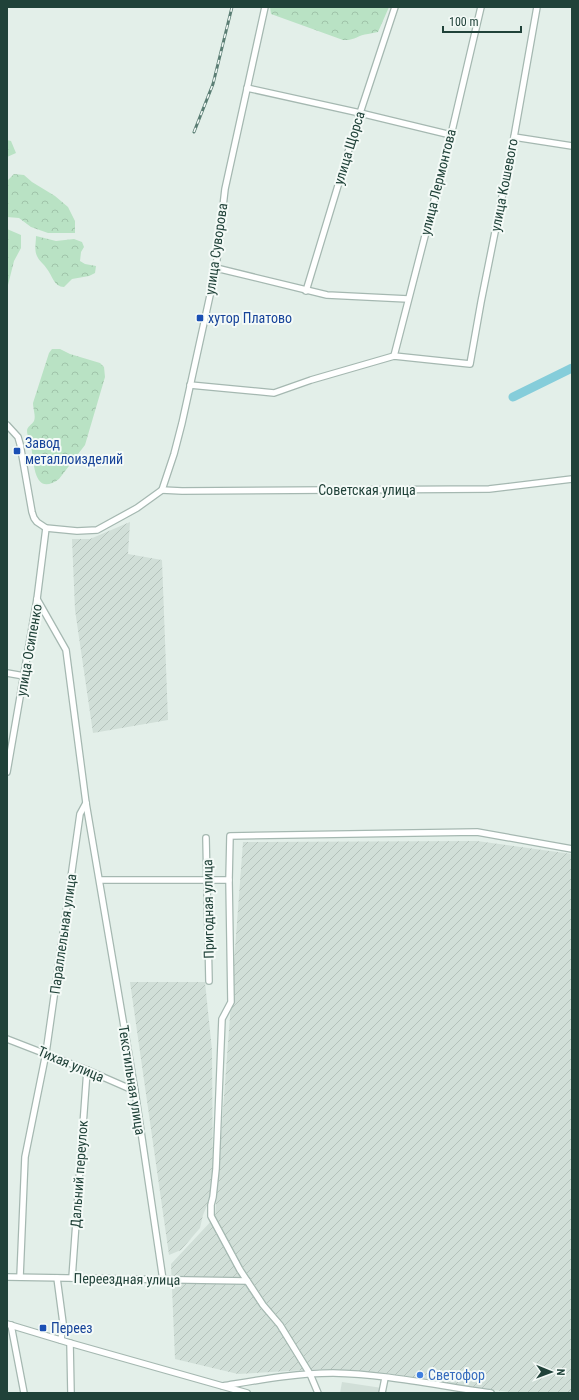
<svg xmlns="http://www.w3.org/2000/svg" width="579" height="1400" font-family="'Roboto Condensed',sans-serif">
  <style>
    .built { fill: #d1dfd8 }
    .industrial { fill: url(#industrial-furrows) }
    .forest { fill: url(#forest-crowns) }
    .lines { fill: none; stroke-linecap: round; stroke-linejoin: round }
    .river { stroke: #85cdda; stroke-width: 9 }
    .minor-casing { stroke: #a5b8b1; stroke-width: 8 }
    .minor { stroke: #fff; stroke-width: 5.5 }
    .rail-casing { stroke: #5b7e74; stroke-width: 3 }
    .rail { stroke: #f4faf7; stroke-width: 1.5; stroke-dasharray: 4.5; stroke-linecap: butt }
    .transit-dot { fill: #1a4fb4; stroke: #f4faf7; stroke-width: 1.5 }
    .shop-dot { fill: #3f7fe0; stroke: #f4faf7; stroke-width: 1.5 }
    .labels { text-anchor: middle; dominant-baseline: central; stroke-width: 4; stroke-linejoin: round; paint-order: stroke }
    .street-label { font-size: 14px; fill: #204239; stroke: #f4faf7 }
    .transit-label { font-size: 14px; fill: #164399; stroke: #f4faf7; text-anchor: start }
    .shop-label { font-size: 14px; fill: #366cbe; stroke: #f4faf7; text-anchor: start }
  </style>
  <defs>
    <pattern id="industrial-furrows" width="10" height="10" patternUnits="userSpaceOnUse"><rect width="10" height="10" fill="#d1dfd8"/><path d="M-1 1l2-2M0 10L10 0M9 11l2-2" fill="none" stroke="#b3c1ba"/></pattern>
    <pattern id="forest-crowns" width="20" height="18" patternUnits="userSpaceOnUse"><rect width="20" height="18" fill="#b9e2c4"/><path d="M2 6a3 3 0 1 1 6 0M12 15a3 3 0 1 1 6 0" fill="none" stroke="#9fc3a9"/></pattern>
  </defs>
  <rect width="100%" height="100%" fill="#e3efe9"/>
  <!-- built -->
  <path class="built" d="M342 1382 382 1388 381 1393H340Z"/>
  <!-- industrial -->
  <g class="industrial">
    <path d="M130 522 128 554 162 560 168 720 93 733 75 610 72 539H90Z"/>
    <path d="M477 841 572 854V1393H518L324 1369 238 1374 175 1359 171 1264 215 1217 243 842Z"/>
    <path d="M130 982H205L212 1050 213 1191 203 1215 200 1228 181 1250 169 1255Z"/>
  </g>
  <!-- forest -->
  <g class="forest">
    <path d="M270 7H389L378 32C374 33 372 33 368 34 358 35 354 41 343 40L271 14Z"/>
    <path d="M7 140 11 141 16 153 7 157Z"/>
    <path d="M14 174 24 175 32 182 55 196 68 207 75 221V233H48L31 227 19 218 7 217V181Z"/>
    <path d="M7 229 21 235V248L14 261 7 289Z"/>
    <path d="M36 236 56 241 74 239 82 242 84 247 81 252 80 261 85 264 96 266 95 273 89 276 72 279 64 287C54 287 52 275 47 269 44 264 39 261 37 256 34 250 36 243 36 236Z"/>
    <path d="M52 349H60L70 354 100 363 104 367 105 377 85 445 59 479C33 498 34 461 31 445 30 441 27 435 27 431 27 426 32 425 34 421 36 416 33 409 33 403L49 353Z"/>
  </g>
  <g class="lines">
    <!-- river -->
    <path class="river" d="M513 397 572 368"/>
    <!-- minor casing -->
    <g class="minor-casing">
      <g id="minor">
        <path d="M247 88 360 113 451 135"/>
        <path d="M514 137 572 146"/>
        <path d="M216 268 327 295 408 299"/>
        <path d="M306 291 360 113 395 7"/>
        <path d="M394 356 451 135 481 7"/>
        <path d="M190 385 274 393 311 380 394 356 470 364 481 302 514 137 537 7"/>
        <path d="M7 425 18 437 20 444 32 512 34 518 37 522 46 528 77 531 97 530 137 508 162 490 174 454 182 423 216 268 225 189 265 7"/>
        <path d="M162 490 182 491 489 489 572 479"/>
        <path d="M37 599 66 650 86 803 135 1091 163 1280"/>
        <path d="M7 673 24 676"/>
        <path d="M7 772 37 599 46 528"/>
        <path d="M206 838 209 981"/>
        <path d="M100 880H229"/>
        <path d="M7 1039 87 1070 135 1091"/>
        <path d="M7 1277 247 1281"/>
        <path d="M20 1277 25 1157 46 1053 80 814 86 803"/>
        <path d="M57 1278 63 1323 61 1340"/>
        <path d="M72 1278 87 1070"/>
        <path d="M7 1324 70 1343 247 1393"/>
        <path d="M11 1325 24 1393"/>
        <path d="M70 1343 71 1393"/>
        <path d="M223 1386C259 1380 296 1373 333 1373 386 1374 439 1386 491 1393"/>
        <path d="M318 1393 310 1374 280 1325 263 1305 240 1270 211 1216V1205L213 1197 216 1169 222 1019 231 1002 229 880 230 836 477 832 572 849"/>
        <path d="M382 1393 385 1378"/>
      </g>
    </g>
    <!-- minor -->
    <use href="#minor" class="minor"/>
    <!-- rail casing -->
    <g class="rail-casing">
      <path id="rail" d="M194 132 213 84 232 7"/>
    </g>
    <!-- rail -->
    <use href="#rail" class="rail"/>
  </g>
  <!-- markers -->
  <g class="transit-dot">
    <rect x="196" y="314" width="8" height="8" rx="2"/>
    <rect x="13" y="447" width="8" height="8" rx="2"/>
    <rect x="39" y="1324" width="8" height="8" rx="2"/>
  </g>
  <circle class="shop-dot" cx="420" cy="1375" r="4"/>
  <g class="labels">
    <!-- street labels -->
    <g class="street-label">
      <text transform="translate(349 148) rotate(-73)">улица Щорса</text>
      <text transform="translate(438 182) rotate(-76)">улица Лермонтова</text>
      <text transform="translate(504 185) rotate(-79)">улица Кошевого</text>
      <text transform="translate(216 249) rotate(-82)">улица Суворова</text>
      <text x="367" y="490">Советская улица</text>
      <text transform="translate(29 650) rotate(-80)">улица Осипенко</text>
      <text transform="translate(208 909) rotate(-91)">Пригодная улица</text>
      <text transform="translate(63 934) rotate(-82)">Параллельная улица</text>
      <text transform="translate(71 1064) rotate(23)">Тихая улица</text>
      <text transform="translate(132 1080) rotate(81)">Текстильная улица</text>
      <text transform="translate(79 1174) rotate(-86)">Дальний переулок</text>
      <text transform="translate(127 1279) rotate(1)">Переездная улица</text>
    </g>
    <!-- transit labels -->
    <g class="transit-label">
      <text x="208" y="318">хутор Платово</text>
      <text x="25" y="443">Завод<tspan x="25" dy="16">металлоизделий</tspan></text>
      <text x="51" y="1328">Переез</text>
    </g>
    <!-- shop labels -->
    <g class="shop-label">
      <text x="428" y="1375">Светофор</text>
    </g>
  </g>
  <!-- border -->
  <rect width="579" height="1400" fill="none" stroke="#204239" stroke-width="16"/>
  <!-- north arrow -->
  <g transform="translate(551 1372) rotate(91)" stroke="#f4faf7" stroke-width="3" paint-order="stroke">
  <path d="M0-3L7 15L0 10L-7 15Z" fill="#204239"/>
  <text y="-6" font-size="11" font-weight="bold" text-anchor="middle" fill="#204239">N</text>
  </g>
  <!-- scale -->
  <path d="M443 26v6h78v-6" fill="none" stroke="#204239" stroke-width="2"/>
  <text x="449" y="26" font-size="12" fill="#204239" stroke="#f4faf7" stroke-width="3" paint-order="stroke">100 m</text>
</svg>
